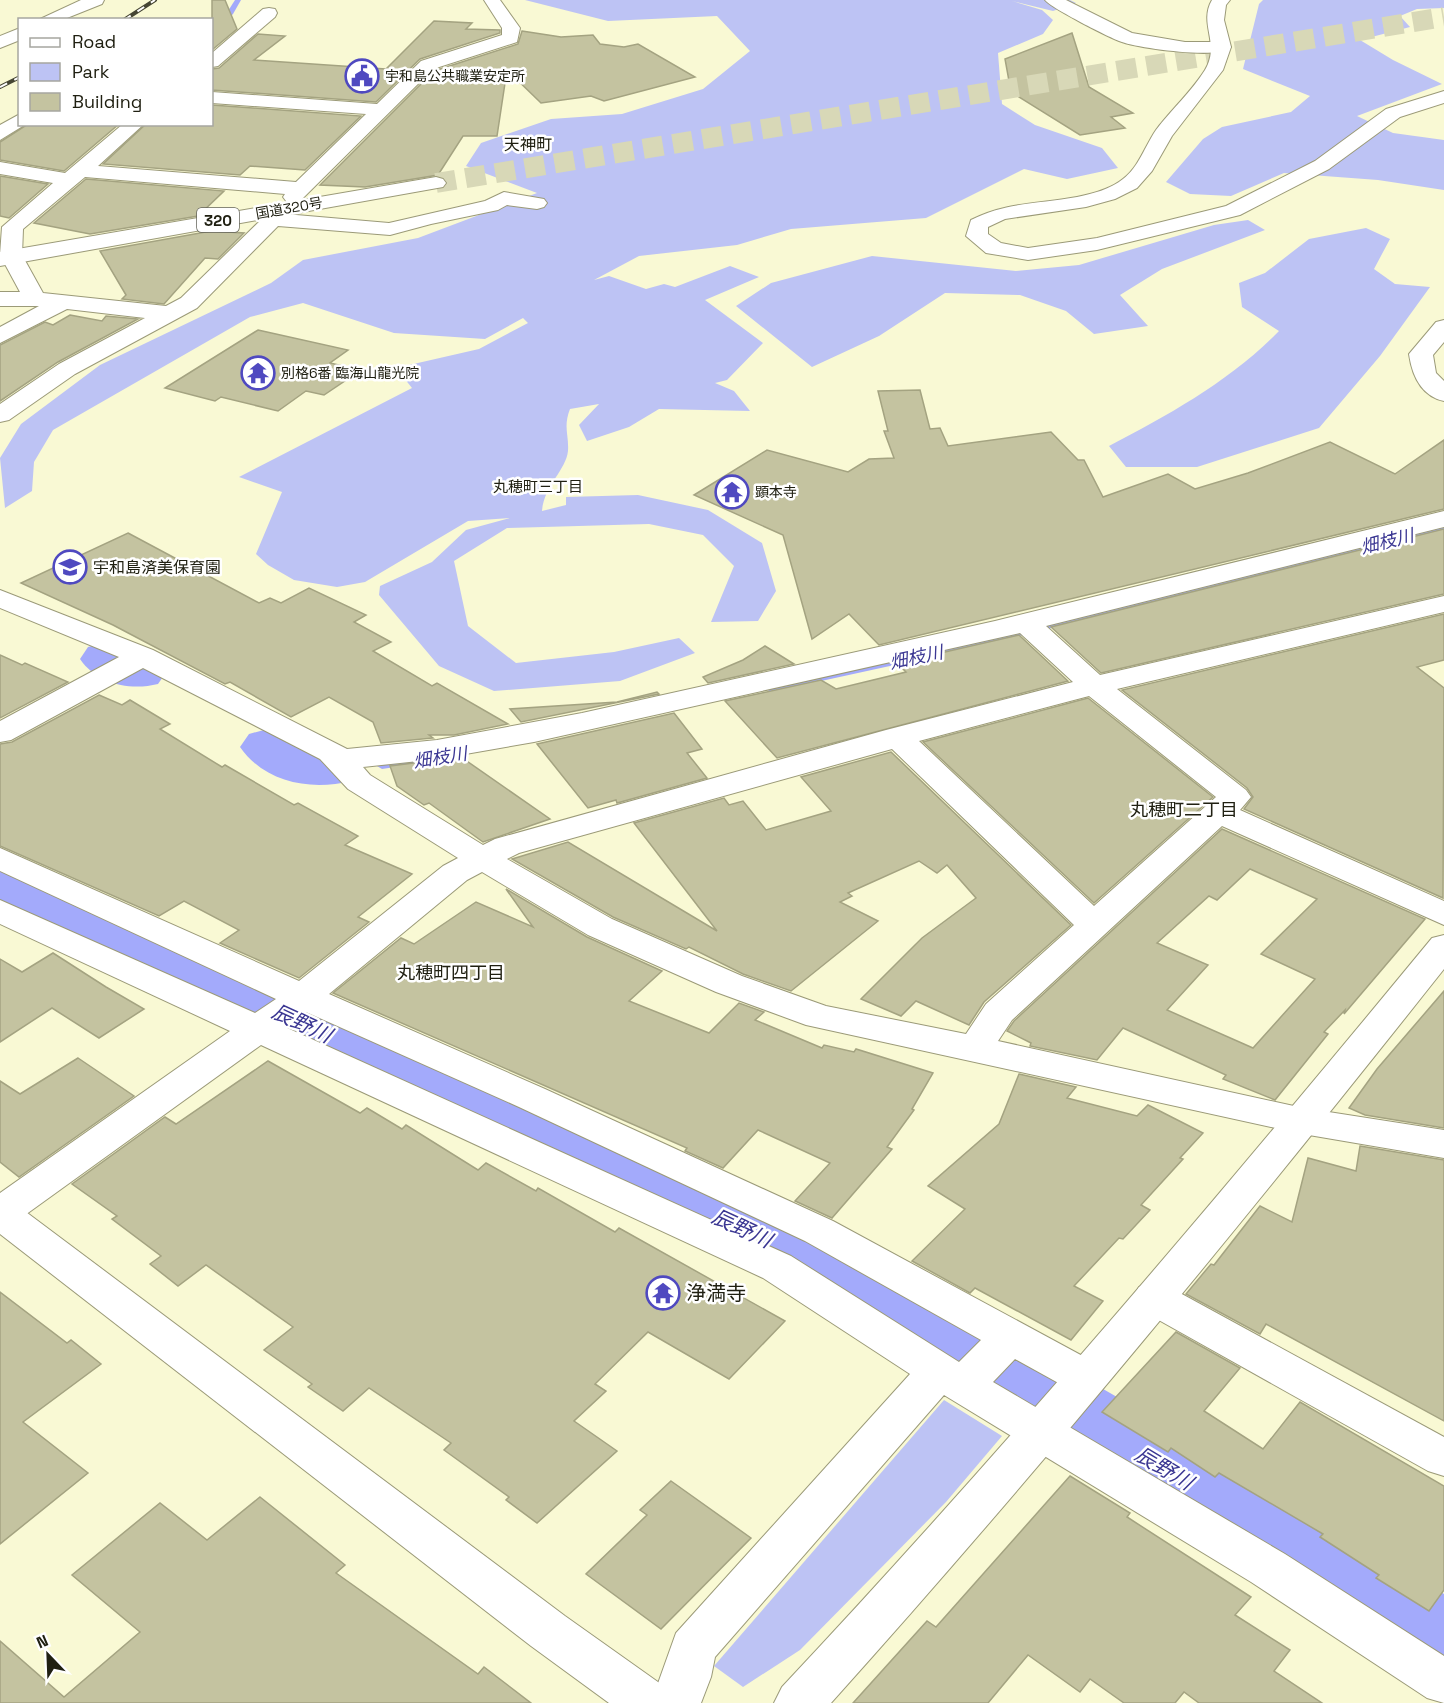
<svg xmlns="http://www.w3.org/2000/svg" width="1444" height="1703" font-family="'Space Grotesk','Noto Sans JP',sans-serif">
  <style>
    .green { fill: #bdc3f4 }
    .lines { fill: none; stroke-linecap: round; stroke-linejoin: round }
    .stream { fill: #a3aafb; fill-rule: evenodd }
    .river { fill: #a3aafb; fill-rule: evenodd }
    .building { fill: #c4c3a0; stroke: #a4a381; stroke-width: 1.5; fill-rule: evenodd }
    .trunk-tunnel { stroke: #d8d8b7; stroke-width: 20; stroke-dasharray: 20 10; stroke-linecap: butt }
    .minor-casing { stroke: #9b9a78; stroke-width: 2 }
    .tertiary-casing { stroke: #9b9a78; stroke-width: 2 }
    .trunk-casing { stroke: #9b9a78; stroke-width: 2 }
    .minor { fill: #fff; fill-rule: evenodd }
    .tertiary { fill: #fff; fill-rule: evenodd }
    .trunk { fill: #fff; fill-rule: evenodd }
    .rail-casing { stroke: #454533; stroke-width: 4 }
    .rail { stroke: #fff; stroke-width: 2; stroke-dasharray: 8; stroke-linecap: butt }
    .labels { text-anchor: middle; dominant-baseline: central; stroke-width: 5; stroke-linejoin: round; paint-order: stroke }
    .far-poi-label { font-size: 14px; fill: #202012; stroke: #fff; text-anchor: start }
    .far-street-label { font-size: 14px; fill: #202012; stroke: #fff }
    .shield { fill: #fff; stroke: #636359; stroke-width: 1.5 }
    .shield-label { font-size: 15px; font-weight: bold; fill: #202012 }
    .far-neighbourhood-label { font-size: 15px; fill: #202012; stroke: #fff }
    .far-quarter-label { font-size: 16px; fill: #202012; stroke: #fff }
    .poi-label { font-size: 16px; fill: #202012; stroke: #fff; text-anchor: start }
    .water-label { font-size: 18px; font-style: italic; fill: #3b3793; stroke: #fff }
    .neighbourhood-label { font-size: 18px; fill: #202012; stroke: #fff }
    .near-poi-label { font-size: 20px; fill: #202012; stroke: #fff; text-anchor: start }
    .near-water-label { font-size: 21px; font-style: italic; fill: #3b3793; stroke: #fff }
  </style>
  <rect width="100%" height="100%" fill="#f9f9d4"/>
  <!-- green -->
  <g class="green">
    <path d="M525 0H1070L1076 3 1053 11 1012 1 1042 10 1053 20 1043 34 998 53 1002 104 1035 125 1102 148 1118 168 1067 179 1024 169 926 218 791 229 737 245 639 256 594 280 609 276 646 289 664 284 675 287 730 266 759 277 705 300 763 343 727 380 715 383 734 391 750 411 659 409 629 427 587 441 579 425 599 404 570 409C563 427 569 434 568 451 566 470 544 486 542 511L566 505V497L638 495 708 510 762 543 776 591 758 621 711 622 734 566 703 535 649 524 507 528 454 561 468 626 516 663 614 652 679 638 695 653 620 681 494 691 439 666 379 595 380 586 432 562 466 530 510 518 468 521 365 582 337 587 294 580 268 565 256 554 282 492 239 477 412 388 396 368 479 349 528 323 523 318 485 339 394 333 303 303 250 317 53 430 34 462 32 491 5 508 0 458 21 424 100 365 271 283 303 260 418 238 537 193 466 166 481 143 551 119 622 114 703 89 750 51 717 16 608 21Z"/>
    <path d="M1263 0H1444V8L1417 9 1400 16 1410 27 1360 40 1393 60 1442 84 1357 116 1393 133 1444 140V190L1378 180 1284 173 1231 196 1190 194 1166 182 1203 139 1222 127 1291 112 1310 96 1243 69 1259 4Z"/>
    <path d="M1248 220 1265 230 1162 269 1120 295 1148 326 1094 334 1066 311 1020 295 945 293 879 336 812 367 736 306 771 283 872 256 1016 271 1079 265 1214 225Z"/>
    <path d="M1366 228 1390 239 1374 269 1395 284 1430 287 1380 356 1319 428 1197 467H1126L1109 446C1170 414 1230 381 1279 331L1242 307 1239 283 1265 273 1309 239Z"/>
    <path d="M944 1400 1002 1436 946 1502 800 1650 743 1687 714 1666Z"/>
  </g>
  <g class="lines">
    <!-- stream -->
    <g class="stream">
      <path d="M235 0H241L233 14 225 22H221Z"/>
      <path d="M1444 524V530L963 650 771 692 766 689 771 686 963 644Z"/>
      <path d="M417 758 422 761 421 763 382 769 377 766 382 763Z"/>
    </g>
    <!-- river -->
    <g class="river">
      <path d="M109 641 158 658 167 671 158 684C130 691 97 684 80 659L88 647Z"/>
      <path d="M271 728 293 734 318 748 351 755 360 768 351 781C311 791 265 783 240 747L249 734Z"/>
      <path d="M0 862 24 868 844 1240 1357 1535 1444 1594V1689L1410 1677 1291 1591 786 1282 0 909Z"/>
    </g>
  </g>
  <!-- building -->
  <g class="building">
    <path d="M212 0H225L237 29 212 50Z"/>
    <path d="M434 21 472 23 466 29 500 30V33L420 59 376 102 212 90V69L219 68 258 34 285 36 254 60 386 69Z"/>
    <path d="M522 31 561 37 593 35 600 44 624 47 638 44 695 77 604 101 591 96 541 103 507 70 497 136H463L438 175 365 187 320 185 434 71 518 44Z"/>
    <path d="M1072 33 1089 87 1133 113 1111 117 1125 128 1080 135 1011 92 1005 59Z"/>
    <path d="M212 105 361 116 305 170 250 166 240 175 103 164 146 124H212Z"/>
    <path d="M28 124H119L64 171 0 160V142Z"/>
    <path d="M0 176 48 184 9 218 0 216Z"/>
    <path d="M86 179 224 191 198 216 90 234 34 223Z"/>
    <path d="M211 231 244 233 218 259 205 258 164 304 122 299 126 295 100 251Z"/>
    <path d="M70 315 102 321 106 316 138 319 58 362 0 401V345L45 322 53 325Z"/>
    <path d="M258 330 348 350 330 363 361 370 324 395 306 391 278 411 221 397 215 401 165 388Z"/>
    <path d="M920 390 930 429 940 428 948 446 1051 432 1078 460H1084L1103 497 1168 474 1195 489 1248 473 1330 442 1395 474 1444 440V509L879 645 849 614 812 639 783 535 694 495 767 450 848 472 869 459 894 458 884 431H888L878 391Z"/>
    <path d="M1444 529V594L1101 673 1051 627Z"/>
    <path d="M128 533 259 603 270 598 281 603 309 588 366 615 354 622 391 642 373 651 432 686 437 683 508 724 454 735H429L433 738 381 743 373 722 329 697 291 717 230 682 225 684 113 625 21 583Z"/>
    <path d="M1444 614V660L1417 667 1444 688 1443 898 1244 809 1253 797 1247 788 1122 690Z"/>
    <path d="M1019 635 1068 681 777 758 725 701 821 680 836 689 906 672 897 663Z"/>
    <path d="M765 646 794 664 708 683 703 677 743 660Z"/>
    <path d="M0 655 22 665 25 663 68 682 0 718Z"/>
    <path d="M657 692 659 694 521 722 510 709 617 702Z"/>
    <path d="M99 695 122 705 130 700 170 724 160 729 222 767 225 765 294 805 298 803 358 836 345 845 412 874 358 917 369 922 299 978 220 943 239 930 184 901 159 916 0 846V744L12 742Z"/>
    <path d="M1088 698 1213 797 1094 903 923 742Z"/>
    <path d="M674 713 702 749 687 753 707 778 617 803 616 800 588 808 537 744Z"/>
    <path d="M891 752 1071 925 984 1002 969 1025 916 1001 901 1016 861 999 922 938 976 898 947 865 937 873 919 861 848 893 852 896 840 902 878 921 791 991 743 974 689 947 686 949 613 917 512 859 568 842 717 931 634 823 724 798 729 805 743 801 766 830 831 811 801 777Z"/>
    <path d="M461 757 550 819 483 842 429 803 424 805 397 786 390 766Z"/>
    <path d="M1222 829 1425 919 1344 1014 1345 1010 1324 1032 1328 1034 1275 1100 1223 1079 1226 1075 1123 1028 1097 1060 1030 1046 1031 1043 1007 1031 1014 1021ZM1250 869 1317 899 1261 954 1315 979 1253 1048 1167 1010 1208 965 1157 943 1209 896 1217 900Z"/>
    <path d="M506 889 587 937 662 971 629 1001 709 1033 739 1003 764 1012 755 1020 822 1048 824 1045 854 1052 856 1049 933 1073 912 1109 914 1110 887 1147 892 1149 832 1218 795 1201 830 1163 758 1130 723 1168 685 1151 687 1148 333 993 401 938 414 944 476 902 533 927Z"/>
    <path d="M53 953 106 987 144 1009 99 1038 52 1008 0 1042V959L22 972Z"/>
    <path d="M1444 991V1128L1365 1115 1349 1108 1377 1069Z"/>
    <path d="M78 1058 134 1096 19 1177 0 1162V1081L20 1094Z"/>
    <path d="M268 1061 360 1113 367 1108 402 1129 406 1125 478 1170 486 1163 536 1191 538 1188 615 1232 619 1228 785 1321 729 1379 648 1332 595 1384 606 1391 574 1421 617 1451 537 1523 506 1500 509 1497 444 1450 451 1443 369 1388 343 1411 308 1387 312 1384 264 1350 293 1327 206 1265 178 1286 150 1264 161 1256 112 1219 117 1216 72 1184 165 1117 176 1124Z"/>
    <path d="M1019 1074 1076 1087 1067 1098 1137 1116 1148 1105 1203 1133 1180 1158 1183 1159 1141 1205 1150 1210 1123 1239 1119 1238 1074 1286 1103 1301 1071 1340 975 1288 970 1293 912 1261 965 1209 928 1186 999 1124Z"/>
    <path d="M1360 1146 1444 1160V1421L1266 1324 1260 1334 1186 1294 1211 1264 1214 1265 1260 1206 1292 1222 1308 1158 1356 1171Z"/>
    <path d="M0 1292 67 1343 71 1340 101 1364 23 1422 88 1473 0 1544Z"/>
    <path d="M1176 1332 1240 1368 1204 1411 1263 1449 1300 1402 1444 1486V1590L1429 1611 1376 1578 1379 1575 1320 1537 1323 1534 1219 1473 1215 1477 1171 1448 1168 1452 1102 1412Z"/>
    <path d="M1070 1476 1130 1513 1127 1517 1251 1597 1235 1615 1290 1650 1274 1671 1322 1703H1199L1184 1692 1175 1703H1124L1090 1679 1080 1692 1028 1655 988 1703H853L927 1621 936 1627Z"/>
    <path d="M671 1481 751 1538 661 1629 586 1574 647 1515 640 1510Z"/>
    <path d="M260 1497 345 1565 336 1573 478 1674 484 1667 531 1703H0V1641L64 1697 140 1632 72 1575 160 1503 207 1540Z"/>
  </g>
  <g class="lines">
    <!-- trunk-tunnel -->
    <path class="trunk-tunnel" d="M436 183 1444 17"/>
    <!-- minor casing -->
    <g class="minor-casing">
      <g id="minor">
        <path d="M81 0H104L102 4 62 20H38Z"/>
        <path d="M484 0H500L520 28 517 42 433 69 300 201H286L283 197 285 194 85 177 23 229 22 255 43 293 166 306 181 298 266 215 273 213 389 223 485 201 504 192 544 199 547 203 544 207 537 209 507 205 498 210 431 224 390 235 278 226 197 308 75 374 9 420 0 422V404L59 364 145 318 67 309 0 343V327L39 306H0V292H20L0 255 2 227 53 183 0 174V162L65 173 123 124H144L98 166 296 182 366 114 212 103V92L377 104 421 61 502 35V28Z"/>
        <path d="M1045 0H1066L1132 33 1185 42H1222L1231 47C1221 60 1138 48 1122 42 1110 38 1051 8 1045 0Z"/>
        <path d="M269 8 275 9 277 13 275 17 218 66 212 67V53L263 9Z"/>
        <path d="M20 28V40L0 48V36Z"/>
        <path d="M20 114V124H26L0 140V125Z"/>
        <path d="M1444 511V527L1046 626 1100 675 1444 596V612L1117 689 1246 790 1251 797 1240 810 1444 901V925L1222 826 1012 1020 998 1041 1303 1108 1444 1130V1158L1303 1134 806 1025 716 992 588 935 482 872 467 880 329 994 545 1089 833 1221 1101 1366 1108 1378 1101 1390 1086 1395 1071 1390 1015 1359 993 1382 1285 1554 1444 1656V1703L1427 1698 1251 1582 944 1395 715 1657 711 1677 701 1703H651L676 1633 910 1374 763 1278 261 1045 14 1223 0 1228V1193L230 1031 0 924V900L255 1013 276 999 0 871V848L299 981 443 866 458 858 348 789 320 759 143 668 11 740 0 742V721L119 657 0 608V590L153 650 347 749 437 740 582 713 995 621ZM1020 633 1073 682 886 730 495 839 483 845 370 775 363 767 437 759 534 742ZM1089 696 1216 797 1094 906 919 741ZM892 749 1074 925 986 1004 966 1034 826 1006 742 976 612 919 507 859 519 853ZM306 1012 519 1107 805 1241 981 1340 959 1362 791 1256 285 1027Z"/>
        <path d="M1154 1282 1169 1287 1444 1437V1476L1428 1471 1139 1309 1133 1298 1139 1287Z"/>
      </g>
    </g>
    <!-- tertiary casing -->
    <g class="tertiary-casing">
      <g id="tertiary">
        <path d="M1212 0H1230L1226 5 1224 20 1231 47 1223 70 1172 136 1152 171 1137 188 1115 199 1086 207 1005 219 988 227V234L1001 243 1028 248 1097 238 1226 206 1315 161 1386 109 1444 91V103L1400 117 1329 169 1240 215 1097 250 1028 260 986 253 966 236 971 220C1006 202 1039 204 1077 197 1092 194 1111 189 1123 179 1139 167 1145 146 1156 130 1171 110 1192 91 1205 70 1221 43 1198 24 1212 0Z"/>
        <path d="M1444 320V342L1433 355 1436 373 1444 381V401C1421 396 1412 375 1409 354L1436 322Z"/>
        <path d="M1444 935V969C1246 1219 1044 1466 831 1703H774L782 1687C1008 1446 1221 1194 1432 938Z"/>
        <path d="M0 1198 14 1203 565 1616 665 1687 673 1703H609L531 1646 0 1234Z"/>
      </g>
    </g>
    <!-- trunk casing -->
    <g class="trunk-casing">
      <path id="trunk" d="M436 177 443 179 446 183 443 187 0 266V252Z"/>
    </g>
    <!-- minor -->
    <use href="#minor" class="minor"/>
    <!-- tertiary -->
    <use href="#tertiary" class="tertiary"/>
    <!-- trunk -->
    <use href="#trunk" class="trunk"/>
    <!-- rail casing -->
    <g class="rail-casing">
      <g id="rail">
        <path d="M124 20 155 0"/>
        <path d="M0 87 20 77"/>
      </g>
    </g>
    <!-- rail -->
    <use href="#rail" class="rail"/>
  </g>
  <!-- icons -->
  <defs>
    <g id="civic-ring" transform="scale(1.725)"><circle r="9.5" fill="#fff" stroke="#4f49c0" stroke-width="1.5"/><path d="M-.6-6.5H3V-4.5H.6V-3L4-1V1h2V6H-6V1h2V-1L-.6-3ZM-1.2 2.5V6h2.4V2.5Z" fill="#4f49c0"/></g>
    <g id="temple-ring" transform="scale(1.725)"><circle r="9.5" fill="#fff" stroke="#4f49c0" stroke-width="1.5"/><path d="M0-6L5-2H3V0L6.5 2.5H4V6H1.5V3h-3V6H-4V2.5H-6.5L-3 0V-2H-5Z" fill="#4f49c0"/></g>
    <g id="school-ring" transform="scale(1.725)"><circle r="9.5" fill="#fff" stroke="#4f49c0" stroke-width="1.5"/><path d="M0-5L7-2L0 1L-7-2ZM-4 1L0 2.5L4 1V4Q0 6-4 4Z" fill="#4f49c0"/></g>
  </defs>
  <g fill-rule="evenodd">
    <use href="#civic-ring" x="362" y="76"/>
    <use href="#temple-ring" x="258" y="373"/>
    <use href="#temple-ring" x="732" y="492"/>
    <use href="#school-ring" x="70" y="567"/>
    <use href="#temple-ring" x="663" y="1293"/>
  </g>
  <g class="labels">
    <!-- far-poi labels -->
    <g class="far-poi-label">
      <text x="385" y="76">宇和島公共職業安定所</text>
      <text x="281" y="373">別格6番 臨海山龍光院</text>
      <text x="755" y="492">顕本寺</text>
    </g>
    <!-- far-street labels -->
    <g class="far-street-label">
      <text transform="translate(289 208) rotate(-10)">国道320号</text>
    </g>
    <!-- shield labels -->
    <rect class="shield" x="197" y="208" width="42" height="24" rx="4.5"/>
    <g class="shield-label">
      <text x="218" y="220">320</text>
    </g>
    <!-- far-neighbourhood labels -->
    <g class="far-neighbourhood-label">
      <text x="538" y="486">丸穂町三丁目</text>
    </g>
    <!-- far-quarter labels -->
    <g class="far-quarter-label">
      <text x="528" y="144">天神町</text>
    </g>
    <!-- poi labels -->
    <g class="poi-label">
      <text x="93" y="567">宇和島済美保育園</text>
    </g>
    <!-- water labels -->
    <g class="water-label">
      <text transform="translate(1387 541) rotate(-14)">畑枝川</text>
      <text transform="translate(916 657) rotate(-12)">畑枝川</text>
      <text transform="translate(440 757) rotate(-9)">畑枝川</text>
    </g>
    <!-- neighbourhood labels -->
    <g class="neighbourhood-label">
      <text x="1184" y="809">丸穂町二丁目</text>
      <text x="451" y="972">丸穂町四丁目</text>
    </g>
    <!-- near-poi labels -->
    <g class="near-poi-label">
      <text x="686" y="1293">浄満寺</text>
    </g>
    <!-- near-water labels -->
    <g class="near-water-label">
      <text transform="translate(302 1023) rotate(25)">辰野川</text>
      <text transform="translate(742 1228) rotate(25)">辰野川</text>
      <text transform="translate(1164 1468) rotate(31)">辰野川</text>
    </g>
  </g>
  <!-- legend -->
  <rect x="18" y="18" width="195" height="108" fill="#ffffff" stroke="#a6a6a0" stroke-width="1.5"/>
  <rect x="30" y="38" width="30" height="9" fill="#ffffff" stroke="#a6a6a0" stroke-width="1.5"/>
  <text x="72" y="48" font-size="18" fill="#202012">Road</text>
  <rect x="30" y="63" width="30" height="18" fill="#bdc3f4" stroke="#a6a6a0" stroke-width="1.5"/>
  <text x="72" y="78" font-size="18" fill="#202012">Park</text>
  <rect x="30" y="93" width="30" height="18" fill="#c4c3a0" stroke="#a6a6a0" stroke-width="1.5"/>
  <text x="72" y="108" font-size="18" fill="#202012">Building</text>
  <!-- north arrow -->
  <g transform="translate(48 1655) rotate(337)" stroke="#ffffff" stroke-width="4.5" paint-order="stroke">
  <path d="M0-4.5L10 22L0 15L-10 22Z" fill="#202012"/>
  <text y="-9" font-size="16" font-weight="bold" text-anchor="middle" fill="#202012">N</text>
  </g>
</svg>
